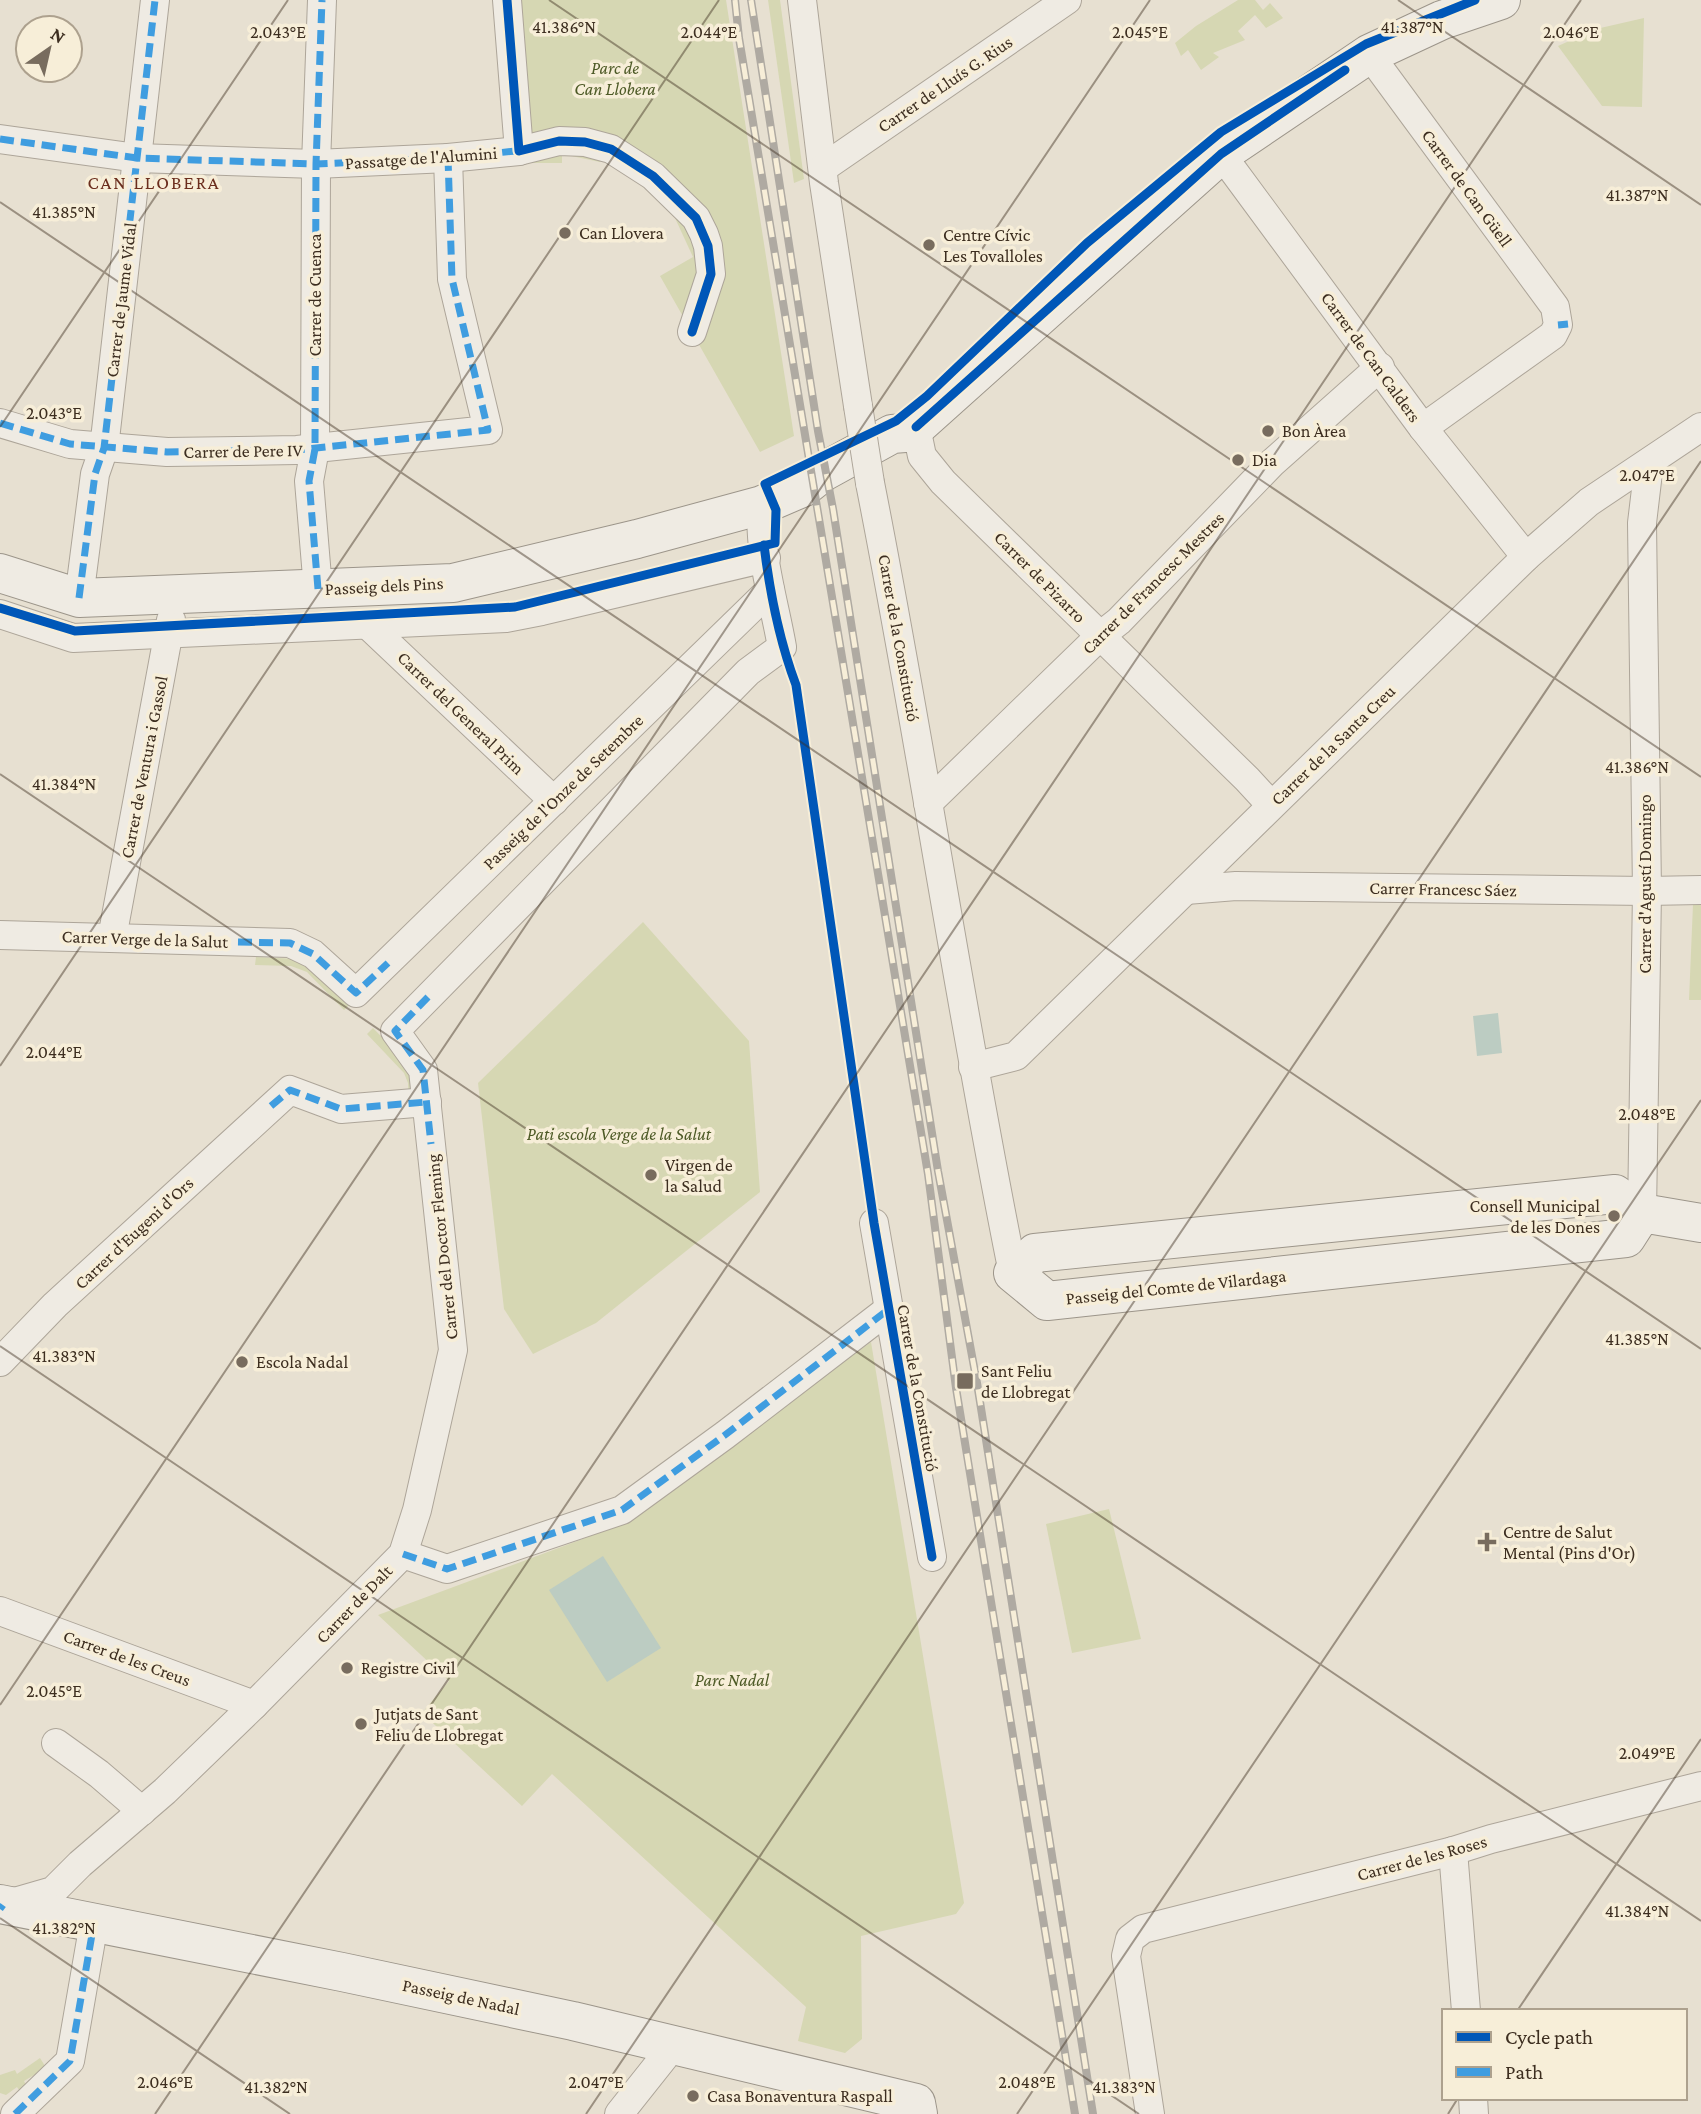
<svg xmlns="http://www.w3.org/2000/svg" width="1701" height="2114" font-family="'Crimson Pro',serif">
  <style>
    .green { fill: #d6d7b3 }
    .water { fill: #bcccc2 }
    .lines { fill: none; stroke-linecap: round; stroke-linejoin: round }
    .street-casing { stroke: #ada599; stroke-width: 30 }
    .secondary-casing { stroke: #9c958a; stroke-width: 40 }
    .street { stroke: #efebe3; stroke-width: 28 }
    .secondary { stroke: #efebe3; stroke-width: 38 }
    .rail-casing { stroke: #afaaa2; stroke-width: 8 }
    .rail { stroke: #f7eed8; stroke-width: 5; stroke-dasharray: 16; stroke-linecap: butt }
    .street-bridge-casing { stroke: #ada599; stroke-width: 30; stroke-linecap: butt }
    .street-bridge { stroke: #efebe3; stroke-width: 28 }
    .quiet { stroke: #3f9de0; stroke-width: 7; stroke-dasharray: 14 7; stroke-linecap: butt }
    .cycleway-casing { stroke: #f7eed8; stroke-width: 13 }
    .cycleway { stroke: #0057b8; stroke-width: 9 }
    .ticks { fill: none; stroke: #3d2e20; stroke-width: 2; stroke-opacity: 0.45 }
    .poi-dot { fill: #786c5e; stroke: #f7eed8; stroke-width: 2.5 }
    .labels { text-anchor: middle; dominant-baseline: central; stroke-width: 7; stroke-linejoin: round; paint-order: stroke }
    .park-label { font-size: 18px; font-style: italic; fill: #4d5a26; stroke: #f7eed8 }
    .street-label { font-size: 18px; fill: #3d2e20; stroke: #f7eed8 }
    .poi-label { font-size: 18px; fill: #3d2e20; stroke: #f7eed8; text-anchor: start }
    .neighbourhood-label { font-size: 19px; letter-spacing: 2px; fill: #6b2e1e; stroke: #f7eed8 }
    .ticks-label { font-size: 18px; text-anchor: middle; fill: #3d2e20; stroke: #f7eed8; stroke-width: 7; stroke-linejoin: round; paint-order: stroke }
  </style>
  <rect width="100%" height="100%" fill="#e7e0d1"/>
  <!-- green -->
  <g class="green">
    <path d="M514 0H726L794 436 760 452 660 276 693 257 669 205 647 181 603 157 600 162 562 154V163H527Z"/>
    <path d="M768 0H780L804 179 794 183Z"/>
    <path d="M1238 0H1255L1263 10 1270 3 1283 18 1266 28 1255 15 1238 31 1245 40 1213 53 1219 57 1201 70 1188 50 1181 56 1175 43 1196 26Z"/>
    <path d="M1644 18 1642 107 1602 106 1558 46 1596 29Z"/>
    <path d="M1693 904H1701V1000H1689Z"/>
    <path d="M643 922 749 1041 760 1192 596 1323 533 1354 504 1309 478 1083Z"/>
    <path d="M256 957 299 959 350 1004 344 1010 307 972 291 966 255 965Z"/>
    <path d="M373 1028 408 1064 414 1074 409 1101 408 1083 404 1073 367 1034Z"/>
    <path d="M871 1342 964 1903 956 1914 861 1936 862 2039 845 2053 798 2041 806 2007 552 1774 522 1806 422 1713 449 1681 378 1615 615 1527Z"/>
    <path d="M1109 1509 1141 1639 1072 1653 1046 1524Z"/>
    <path d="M40 2058 45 2066 37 2077 34 2075 24 2081 26 2085 19 2090 17 2087 6 2095 0 2093V2075L15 2070 17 2074Z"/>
  </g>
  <!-- water -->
  <g class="water">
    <path d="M1498 1013 1502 1053 1477 1056 1473 1016Z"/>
    <path d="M603 1556 661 1648 607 1682 549 1590Z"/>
  </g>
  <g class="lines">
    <!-- street casing -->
    <g class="street-casing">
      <g id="street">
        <path d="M507 0 519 151"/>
        <path d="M802 0 824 183 858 406"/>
        <path d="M1369 54 1555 307 1558 325 1553 335 1423 428"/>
        <path d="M0 139 137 158 316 164 448 158 519 151 559 141 585 142 611 149 653 176 696 218 704 234 708 246 711 274 692 332"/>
        <path d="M1221 154 1423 428 1526 557"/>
        <path d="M823 168 1067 0"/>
        <path d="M0 423 70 444 167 452 297 450 488 430 452 279 448 158"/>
        <path d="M916 427 922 456 943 482 1247 779 1271 805"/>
        <path d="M870 483C922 746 960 1011 1013 1273"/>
        <path d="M318 589 309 481 315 449 316 164 322 0"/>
        <path d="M79 598 95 474 104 448 155 0"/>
        <path d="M0 614 73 638 506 618 542 611 766 558"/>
        <path d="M368 625 554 801"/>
        <path d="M928 803 1100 636 1119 621 1272 463 1380 367"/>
        <path d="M1186 890 1236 886 1647 891 1701 890"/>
        <path d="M0 935 290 943 313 954 356 993 770 590"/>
        <path d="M112 938 171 620"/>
        <path d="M973 1067 1016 1056 1526 557 1589 502 1701 427"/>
        <path d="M1642 1213 1647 891 1642 523 1649 464"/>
        <path d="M874 1223 932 1557"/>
        <path d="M0 1362 55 1305 290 1090 341 1109 427 1102"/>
        <path d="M403 1554 447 1569 622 1510 725 1435 889 1309"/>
        <path d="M0 1611 254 1705"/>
        <path d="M56 1743 99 1774 142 1811"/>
        <path d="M1453 1851 1466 2011"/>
        <path d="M8 1904 53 1891 80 1864 165 1791 254 1705 403 1554 417 1510 453 1350 423 1070 395 1031 748 672 782 647C774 601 758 552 762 505"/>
        <path d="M1473 2098 1474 2114"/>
        <path d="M15 2114 70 2061 94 1923"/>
        <path d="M619 2114 673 2046"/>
        <path d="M1150 2114 1126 1956 1130 1939 1143 1929 1453 1851 1491 1839 1701 1786"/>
      </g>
    </g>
    <!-- secondary casing -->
    <g class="secondary-casing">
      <g id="secondary">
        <path d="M0 573 79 598 453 583 637 539 762 505 804 487 823 472 892 434 905 433 916 427 1221 154 1369 54 1442 20 1501 0"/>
        <path d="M1642 1213 1626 1238 1047 1301 1013 1273 1035 1253 1615 1194 1642 1213 1701 1223"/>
        <path d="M0 1904 342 1972 573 2021 916 2103 918 2114"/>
      </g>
    </g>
    <!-- street -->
    <use href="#street" class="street"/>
    <!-- secondary -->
    <use href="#secondary" class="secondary"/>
    <!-- rail casing -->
    <g class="rail-casing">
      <g id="rail">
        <path d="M735 0 739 38 928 1174 956 1388 1075 2114"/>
        <path d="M751 0 818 431 833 509 938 1171 977 1383 1093 2114"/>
      </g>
    </g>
    <!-- rail -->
    <use href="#rail" class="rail"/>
    <!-- street-bridge casing -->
    <g class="street-bridge-casing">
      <path id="street-bridge" d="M858 406 870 483"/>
    </g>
    <!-- street-bridge -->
    <use href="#street-bridge" class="street-bridge"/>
    <!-- quiet -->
    <g class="quiet">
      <path d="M0 139 137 158 316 164 448 158 525 150"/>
      <path d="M1558 325 1568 324"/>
      <path d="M0 423 70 444 167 452 297 450 488 430 452 279 448 158"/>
      <path d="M318 589 309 481 315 449 316 164 322 0"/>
      <path d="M79 598 95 474 104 448 155 0"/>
      <path d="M238 942 290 943 313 954 356 993 388 963"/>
      <path d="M428 997 395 1031 423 1070 431 1144"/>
      <path d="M271 1106 290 1090 341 1109 427 1102"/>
      <path d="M403 1554 447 1569 622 1510 725 1435 889 1309"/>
      <path d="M0 1909 3 1905"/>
      <path d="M15 2114 70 2061 94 1923"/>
    </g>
    <!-- cycleway casing -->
    <g class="cycleway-casing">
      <g id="cycleway">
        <path d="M507 0 519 151 559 141 585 142 611 149 653 176 696 218 708 246 711 274 692 332"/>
        <path d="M916 427 1221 154 1345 70"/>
        <path d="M764 545C770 594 779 640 796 685L874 1223 932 1557"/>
        <path d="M0 608 75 631 515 607 775 543 776 510 765 484 896 421 927 396 1087 243 1221 132 1366 44 1475 0"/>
      </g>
    </g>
    <!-- cycleway -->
    <use href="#cycleway" class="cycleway"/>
  </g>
  <!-- ticks -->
  <path class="ticks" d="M549 0 1701 777M1398 0 1701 205M0 202 1701 1349M0 427 288 0M0 774 1701 1921M0 1066 719 0M0 1346 1139 2114M0 1705 1150 0M0 1918 290 2114M1517 2011 1701 1739M155 2114 1581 0M586 2114 1701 461M1017 2114 1701 1100M1448 2114 1458 2098"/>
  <!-- markers -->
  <g class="poi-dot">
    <circle cx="565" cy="233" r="7"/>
    <circle cx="929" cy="245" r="7"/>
    <circle cx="1268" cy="431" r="7"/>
    <circle cx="1238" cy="460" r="7"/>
    <circle cx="651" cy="1175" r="7"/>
    <circle cx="1614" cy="1216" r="7"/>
    <circle cx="242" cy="1362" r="7"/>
    <rect x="956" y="1372" width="18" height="18" rx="3.5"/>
    <path d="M1483.5 1531.5h7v7h7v7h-7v7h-7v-7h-7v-7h7z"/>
    <circle cx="347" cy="1668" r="7"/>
    <circle cx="361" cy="1724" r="7"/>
    <circle cx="693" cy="2096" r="7"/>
  </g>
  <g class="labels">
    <!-- park labels -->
    <g class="park-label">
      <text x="615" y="68">Parc de<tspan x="615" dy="21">Can Llobera</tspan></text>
      <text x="619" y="1134">Pati escola Verge de la Salut</text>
      <text x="732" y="1680">Parc Nadal</text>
    </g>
    <!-- street labels -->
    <g class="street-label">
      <text transform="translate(945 84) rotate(-34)">Carrer de Lluís G. Rius</text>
      <text transform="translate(421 158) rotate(-4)">Passatge de l'Alumini</text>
      <text transform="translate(1467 188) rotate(54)">Carrer de Can Güell</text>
      <text transform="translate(315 295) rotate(-90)">Carrer de Cuenca</text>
      <text transform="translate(121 300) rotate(-83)">Carrer de Jaume Vidal</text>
      <text transform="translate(1371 357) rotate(54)">Carrer de Can Calders</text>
      <text transform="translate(243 451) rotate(-1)">Carrer de Pere IV</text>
      <text transform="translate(1040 577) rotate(45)">Carrer de Pizarro</text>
      <text transform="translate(1153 583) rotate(-45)">Carrer de Francesc Mestres</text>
      <text transform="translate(384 586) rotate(-3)">Passeig dels Pins</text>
      <text transform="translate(899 638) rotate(80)">Carrer de la Constitució</text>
      <text transform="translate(461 713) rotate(44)">Carrer del General Prim</text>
      <text transform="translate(1333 745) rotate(-44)">Carrer de la Santa Creu</text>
      <text transform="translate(144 767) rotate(-79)">Carrer de Ventura i Gassol</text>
      <text transform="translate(563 792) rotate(-44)">Passeig de l'Onze de Setembre</text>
      <text transform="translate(1645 884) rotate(-90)">Carrer d'Agustí Domingo</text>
      <text transform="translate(1443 889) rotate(1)">Carrer Francesc Sáez</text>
      <text transform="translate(145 939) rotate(2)">Carrer Verge de la Salut</text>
      <text transform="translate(134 1233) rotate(-43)">Carrer d'Eugeni d'Ors</text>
      <text transform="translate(442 1247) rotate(-96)">Carrer del Doctor Fleming</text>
      <text transform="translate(1176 1287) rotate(-6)">Passeig del Comte de Vilardaga</text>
      <text transform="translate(918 1388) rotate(80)">Carrer de la Constitució</text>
      <text transform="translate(354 1604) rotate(-46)">Carrer de Dalt</text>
      <text transform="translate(127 1658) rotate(20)">Carrer de les Creus</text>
      <text transform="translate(1422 1858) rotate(-15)">Carrer de les Roses</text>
      <text transform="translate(461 1997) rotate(12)">Passeig de Nadal</text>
    </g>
    <!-- poi labels -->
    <g class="poi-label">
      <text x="579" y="233">Can Llovera</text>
      <text x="943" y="235">Centre Cívic<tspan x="943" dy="21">Les Tovalloles</tspan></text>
      <text x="1282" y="431">Bon Àrea</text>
      <text x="1252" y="460">Dia</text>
      <text x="665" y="1165">Virgen de<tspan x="665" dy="21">la Salud</tspan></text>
      <text x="1600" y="1206" text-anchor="end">Consell Municipal<tspan x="1600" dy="21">de les Dones</tspan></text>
      <text x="256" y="1362">Escola Nadal</text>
      <text x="981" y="1371">Sant Feliu<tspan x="981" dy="21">de Llobregat</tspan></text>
      <text x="1503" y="1532">Centre de Salut<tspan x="1503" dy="21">Mental (Pins d'Or)</tspan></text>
      <text x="361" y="1668">Registre Civil</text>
      <text x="375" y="1714">Jutjats de Sant<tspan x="375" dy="21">Feliu de Llobregat</tspan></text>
      <text x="707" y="2096">Casa Bonaventura Raspall</text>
    </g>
    <!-- neighbourhood labels -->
    <g class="neighbourhood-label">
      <text x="154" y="182">CAN LLOBERA</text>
    </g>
  </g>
  <g class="ticks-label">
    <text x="1412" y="33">41.387°N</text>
    <text x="564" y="33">41.386°N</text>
    <text x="278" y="38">2.043°E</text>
    <text x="709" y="38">2.044°E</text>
    <text x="1140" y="38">2.045°E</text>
    <text x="1571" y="38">2.046°E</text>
    <text x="1637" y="201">41.387°N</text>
    <text x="64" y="218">41.385°N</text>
    <text x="54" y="419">2.043°E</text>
    <text x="1647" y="481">2.047°E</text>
    <text x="1637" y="773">41.386°N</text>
    <text x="64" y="790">41.384°N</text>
    <text x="54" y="1058">2.044°E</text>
    <text x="1647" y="1120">2.048°E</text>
    <text x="1637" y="1345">41.385°N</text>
    <text x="64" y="1362">41.383°N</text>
    <text x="54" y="1697">2.045°E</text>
    <text x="1647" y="1759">2.049°E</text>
    <text x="1637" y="1917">41.384°N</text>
    <text x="64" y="1934">41.382°N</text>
    <text x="165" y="2088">2.046°E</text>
    <text x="596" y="2088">2.047°E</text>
    <text x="1027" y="2088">2.048°E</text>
    <text x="276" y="2093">41.382°N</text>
    <text x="1124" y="2093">41.383°N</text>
  </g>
  <!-- legend -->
  <rect x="1442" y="2009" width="245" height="91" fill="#f7eed8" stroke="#ada18e" stroke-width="2"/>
  <rect x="1456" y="2032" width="35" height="10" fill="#0057b8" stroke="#ada18e" stroke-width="2"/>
  <text x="1505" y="2044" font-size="21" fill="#3d2e20">Cycle path</text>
  <rect x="1456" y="2067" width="35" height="10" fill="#3f9de0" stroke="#ada18e" stroke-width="2"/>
  <text x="1505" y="2079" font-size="21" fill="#3d2e20">Path</text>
  <!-- north arrow -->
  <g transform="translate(49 49) rotate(34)"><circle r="33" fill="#f7eed8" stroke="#ada18e" stroke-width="2"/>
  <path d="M0-5L12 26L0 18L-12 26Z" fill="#786c5e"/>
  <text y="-10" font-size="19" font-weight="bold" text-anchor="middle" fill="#3d2e20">N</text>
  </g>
</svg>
